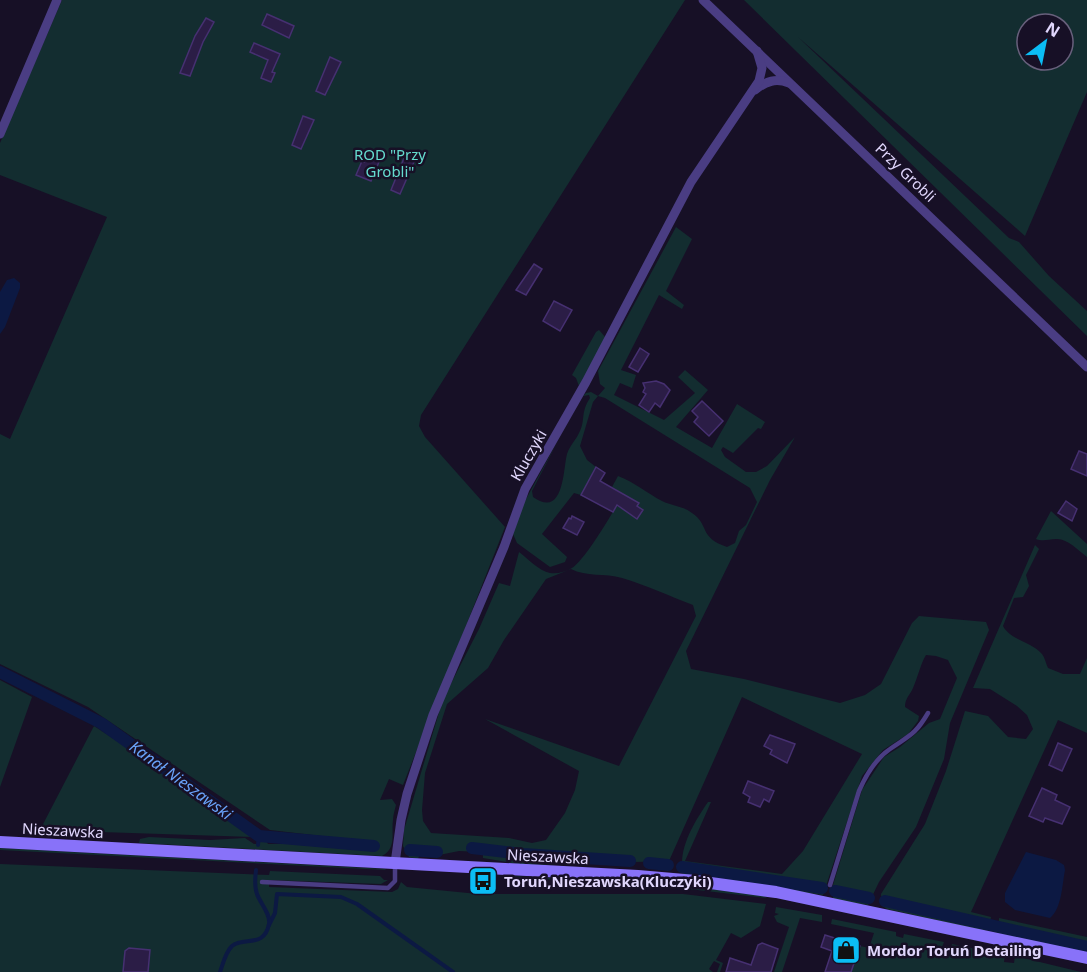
<svg xmlns="http://www.w3.org/2000/svg" width="1087" height="972" font-family="'Noto Sans',sans-serif">
  <style>
    .green { fill: #132d30; fill-rule: evenodd }
    .water { fill: #0c1943 }
    .lines { fill: none; stroke-linecap: round; stroke-linejoin: round }
    .stream { stroke: #0c1943; stroke-width: 4 }
    .canal { stroke: #0c1943; stroke-width: 12 }
    .building { fill: #2b1d46; stroke: #463071; stroke-width: 1.5 }
    .lane { stroke: #4a3d83; stroke-width: 4.5 }
    .street { stroke: #4a3d83; stroke-width: 9 }
    .secondary { stroke: #8872f9; stroke-width: 12 }
    .labels { text-anchor: middle; dominant-baseline: central; stroke-width: 5; stroke-linejoin: round; paint-order: stroke }
    .park-label { font-size: 15px; fill: #65dbce; stroke: #171026 }
    .street-label { font-size: 15px; fill: #e1d7fd; stroke: #171026 }
    .poi-label { font-size: 15px; font-weight: bold; fill: #e1d7fd; stroke: #171026; text-anchor: start }
    .water-label { font-size: 16px; font-style: italic; fill: #69a2f9; stroke: #171026 }
  </style>
  <rect width="100%" height="100%" fill="#171026"/>
  <!-- green -->
  <g class="green">
    <path d="M62 0H685L421 415 419 426 425 437 505 527 403 785 389 779 380 800 392 799 396 805C395 809 393 815 393 820 391 833 397 848 382 856L139 843 140 839 149 837 210 840 245 838 254 844H259L260 838 265 839 268 844H282L286 840 361 847V845L339 841V838L270 830 88 707 0 664V434L10 439 107 217 0 175V143Z"/>
    <path d="M744 0H1087V92L1025 236 798 37 1009 238 1019 242 1049 276 1087 311V336ZM1027 24H1063V60H1027Z"/>
    <path d="M676 227 692 239 666 291 684 305 682 309 659 295 621 370 636 375 632 388 620 383 614 395 664 420 695 393 678 377 685 370 708 390 676 427 712 448 737 404 765 422 761 429 758 428 733 453 723 447 721 450 725 457 746 472H756L767 466 795 437 770 480 686 651 691 669 744 679 840 703 865 695 881 684 912 623 919 616 986 622 989 630 950 723 944 759 916 827 879 882 868 905 833 900V885L862 790 884 757 900 747 929 723 940 719 957 678 948 660 936 656 926 655C920 665 918 677 913 688 910 695 905 698 905 707L919 716 918 721 908 734 883 750 862 776 823 895 684 875C676 851 695 821 708 802H711L685 861 782 874 803 851 862 754 742 697 669 861 528 865 527 862 524 865 483 858V852L459 851 429 857 419 856 418 859 409 857 403 846 404 830 443 699 479 629 499 583 510 586 519 552C527 558 539 571 550 573 557 574 566 572 572 568 586 559 615 509 623 494L612 487 618 476C634 482 647 493 662 501 672 506 683 506 692 513 710 525 698 537 727 547L735 543 739 531 746 525 757 502 750 488 605 398 598 396 593 402 580 446 587 460 596 467 581 495 574 493 542 534 567 557 565 562 550 567 517 543 513 534 520 510 559 439 532 491 533 497C564 519 563 470 567 454 570 445 576 440 579 433 586 420 580 413 590 398L589 395 583 396 586 393 591 392 598 396 605 388 600 384 598 371ZM571 569C586 577 605 573 622 578 646 585 669 596 693 605L696 616 619 766 485 719 579 771 575 790 565 813 546 840 532 843 509 838 431 833 423 821 422 810 425 773 447 704 488 668 504 640 546 579Z"/>
    <path d="M599 330 606 338 579 386 576 378 572 375 596 332Z"/>
    <path d="M1051 511 1087 544V557C1078 550 1067 538 1056 539 1048 539 1044 542 1036 539Z"/>
    <path d="M1035 545 1039 549 1026 575 1029 586 1023 597 1014 598 1003 626C1010 640 1032 642 1042 654 1045 658 1046 664 1048 668L1063 674H1080L1087 658V733L1058 720 971 912 991 917 990 923 985 931 887 909 882 906 881 894 925 824 946 771 965 711 988 716 1008 737 1026 739 1033 729 1027 715 1017 706 990 689 973 688Z"/>
    <path d="M0 680 32 697 0 787Z"/>
    <path d="M94 726 215 805 253 837 40 830Z"/>
    <path d="M0 848 385 869 386 870 0 850Z"/>
    <path d="M0 864 269 875 270 871 380 876 384 880H388L381 884 269 880V887L392 892 398 889 401 882 407 887 478 894H683L766 904 760 926 741 938 731 933 716 960 723 963 720 972H717L720 964 714 961 709 969 713 972H0Z"/>
    <path d="M509 876 663 883 764 896 767 898 663 886 523 878 510 879Z"/>
    <path d="M776 907 822 915V922L800 918 782 972H774L789 927 777 922 774 916 779 914 775 913Z"/>
    <path d="M999 918 1087 937V953L1002 934 998 931Z"/>
    <path d="M832 919 896 932V936L903 938 904 934 944 942 942 947 951 949 952 944 1005 955 1004 962 1014 963 1015 956 1081 972H851L860 946 869 948 874 933 831 924Z"/>
  </g>
  <!-- water -->
  <g class="water">
    <path d="M14 278 20 283V288L5 327 0 334V292L7 280Z"/>
    <path d="M1026 852 1056 860 1064 865 1065 870C1062 885 1062 908 1050 918L1015 910 1005 902V893Z"/>
  </g>
  <g class="lines">
    <!-- stream -->
    <g class="stream">
      <path d="M258 845 259 836"/>
      <path d="M269 925 275 913 277 894 341 897 357 904 453 972"/>
      <path d="M220 972C223 964 225 953 232 946 244 936 264 949 269 924 271 914 260 903 257 894 254 886 255 878 256 870"/>
    </g>
    <!-- canal -->
    <g class="canal">
      <path d="M0 672 101 723 259 836 374 846"/>
      <path d="M472 848 523 854 630 861"/>
      <path d="M410 850 437 852"/>
      <path d="M649 863 668 865"/>
      <path d="M682 867 822 888"/>
      <path d="M835 891 869 898"/>
      <path d="M885 901 1087 947"/>
    </g>
  </g>
  <!-- building -->
  <g class="building">
    <path d="M267 14 294 26 289 38 262 25Z"/>
    <path d="M206 18 214 22 203 42 190 76 180 73 195 36Z"/>
    <path d="M254 43 280 54 272 72 275 73 271 82 261 78 268 60 250 52Z"/>
    <path d="M330 57 341 62 325 95 316 91Z"/>
    <path d="M303 116 314 120 301 149 292 145Z"/>
    <path d="M367 157 379 162 371 181 356 175 362 161 364 162Z"/>
    <path d="M404 158 414 162 400 194 391 190Z"/>
    <path d="M534 264 542 269 526 295 516 290Z"/>
    <path d="M554 301 572 310 560 331 543 321Z"/>
    <path d="M640 348 649 354 638 372 629 367Z"/>
    <path d="M656 381 664 384 670 390 660 407 655 403 649 412 639 405 646 394 643 392 645 388 643 383Z"/>
    <path d="M702 401 723 421 709 436 694 422 698 417 692 411Z"/>
    <path d="M1079 451 1087 454V476L1071 469Z"/>
    <path d="M596 467 605 473 600 481 639 503 637 506 643 510 637 519 617 505 613 512 581 495Z"/>
    <path d="M1066 501 1077 509 1072 521 1058 513Z"/>
    <path d="M572 516 584 522 577 535 563 528 569 518 571 519Z"/>
    <path d="M770 735 795 744 787 763 770 754 772 750 764 746Z"/>
    <path d="M1058 743 1072 749 1062 771 1049 765Z"/>
    <path d="M748 781 774 791 769 802 764 799 760 807 748 802 750 797 743 793Z"/>
    <path d="M1042 788 1057 795 1055 800 1070 807 1062 824 1045 818 1043 822 1029 816Z"/>
    <path d="M825 935 860 946 851 972H825L832 951 821 947Z"/>
    <path d="M762 943 778 949 771 972H726L730 958 751 965 758 945Z"/>
    <path d="M129 948 150 950 148 972H123L125 951Z"/>
  </g>
  <g class="lines">
    <!-- lane -->
    <g class="lane">
      <path d="M262 882 388 888 395 881V866"/>
      <path d="M830 885 859 791C866 775 875 759 890 749 910 735 915 735 928 713"/>
    </g>
    <!-- street -->
    <g class="street">
      <path d="M703 0 1087 367"/>
      <path d="M755 90C766 81 776 78 789 83"/>
      <path d="M0 134 57 0"/>
      <path d="M395 863 401 820 407 794 433 715 504 547 525 489 586 382 691 182 759 81 762 68 757 51"/>
    </g>
    <!-- secondary -->
    <path class="secondary" d="M0 842 638 876 696 881 776 892 1087 958"/>
  </g>
  <!-- icons -->
  <defs>
    <g id="bus-square" transform="scale(1.5)"><rect x="-9" y="-9" width="18" height="18" rx="4" fill="#0bbdf5" stroke="#171026"/><path d="M-5-6H5V4H4V6H2V4H-2V6H-4V4H-5ZM-3.5-4V0h7V-4ZM-3.5 1.2v1.5H-2V1.2ZM2 1.2v1.5H3.5V1.2Z" fill="#111"/></g>
    <g id="shop-square" transform="scale(1.5)"><rect x="-9" y="-9" width="18" height="18" rx="4" fill="#0bbdf5" stroke="#171026"/><path d="M-5-2.5h2.3a2.7 3.5 0 0 1 5.4 0H5L5.5 6h-11ZM-1.5-2.5h3a1.5 2.3 0 0 0-3 0Z" fill="#111"/></g>
  </defs>
  <g fill-rule="evenodd">
    <use href="#bus-square" x="483" y="881"/>
    <use href="#shop-square" x="846" y="950"/>
  </g>
  <g class="labels">
    <!-- park labels -->
    <g class="park-label">
      <text x="390" y="154">ROD "Przy<tspan x="390" dy="17">Grobli"</tspan></text>
    </g>
    <!-- street labels -->
    <g class="street-label">
      <text transform="translate(906 172) rotate(44)">Przy Grobli</text>
      <text transform="translate(528 455) rotate(-60)">Kluczyki</text>
      <text transform="translate(63 830) rotate(3)">Nieszawska</text>
      <text transform="translate(548 856) rotate(3)">Nieszawska</text>
    </g>
    <!-- poi labels -->
    <g class="poi-label">
      <text x="504" y="881">Toruń,Nieszawska(Kluczyki)</text>
      <text x="867" y="950">Mordor Toruń Detailing</text>
    </g>
    <!-- water labels -->
    <g class="water-label">
      <text transform="translate(181 780) rotate(36)">Kanał Nieszawski</text>
    </g>
  </g>
  <!-- north arrow -->
  <g transform="translate(1045 42) rotate(32)"><circle r="28" fill="#171026" stroke="#68607c" stroke-width="1.5"/>
  <path d="M0-4.5L10 22L0 15L-10 22Z" fill="#0bbdf5"/>
  <text y="-9" font-size="16" font-weight="bold" text-anchor="middle" fill="#e1d7fd">N</text>
  </g>
</svg>
